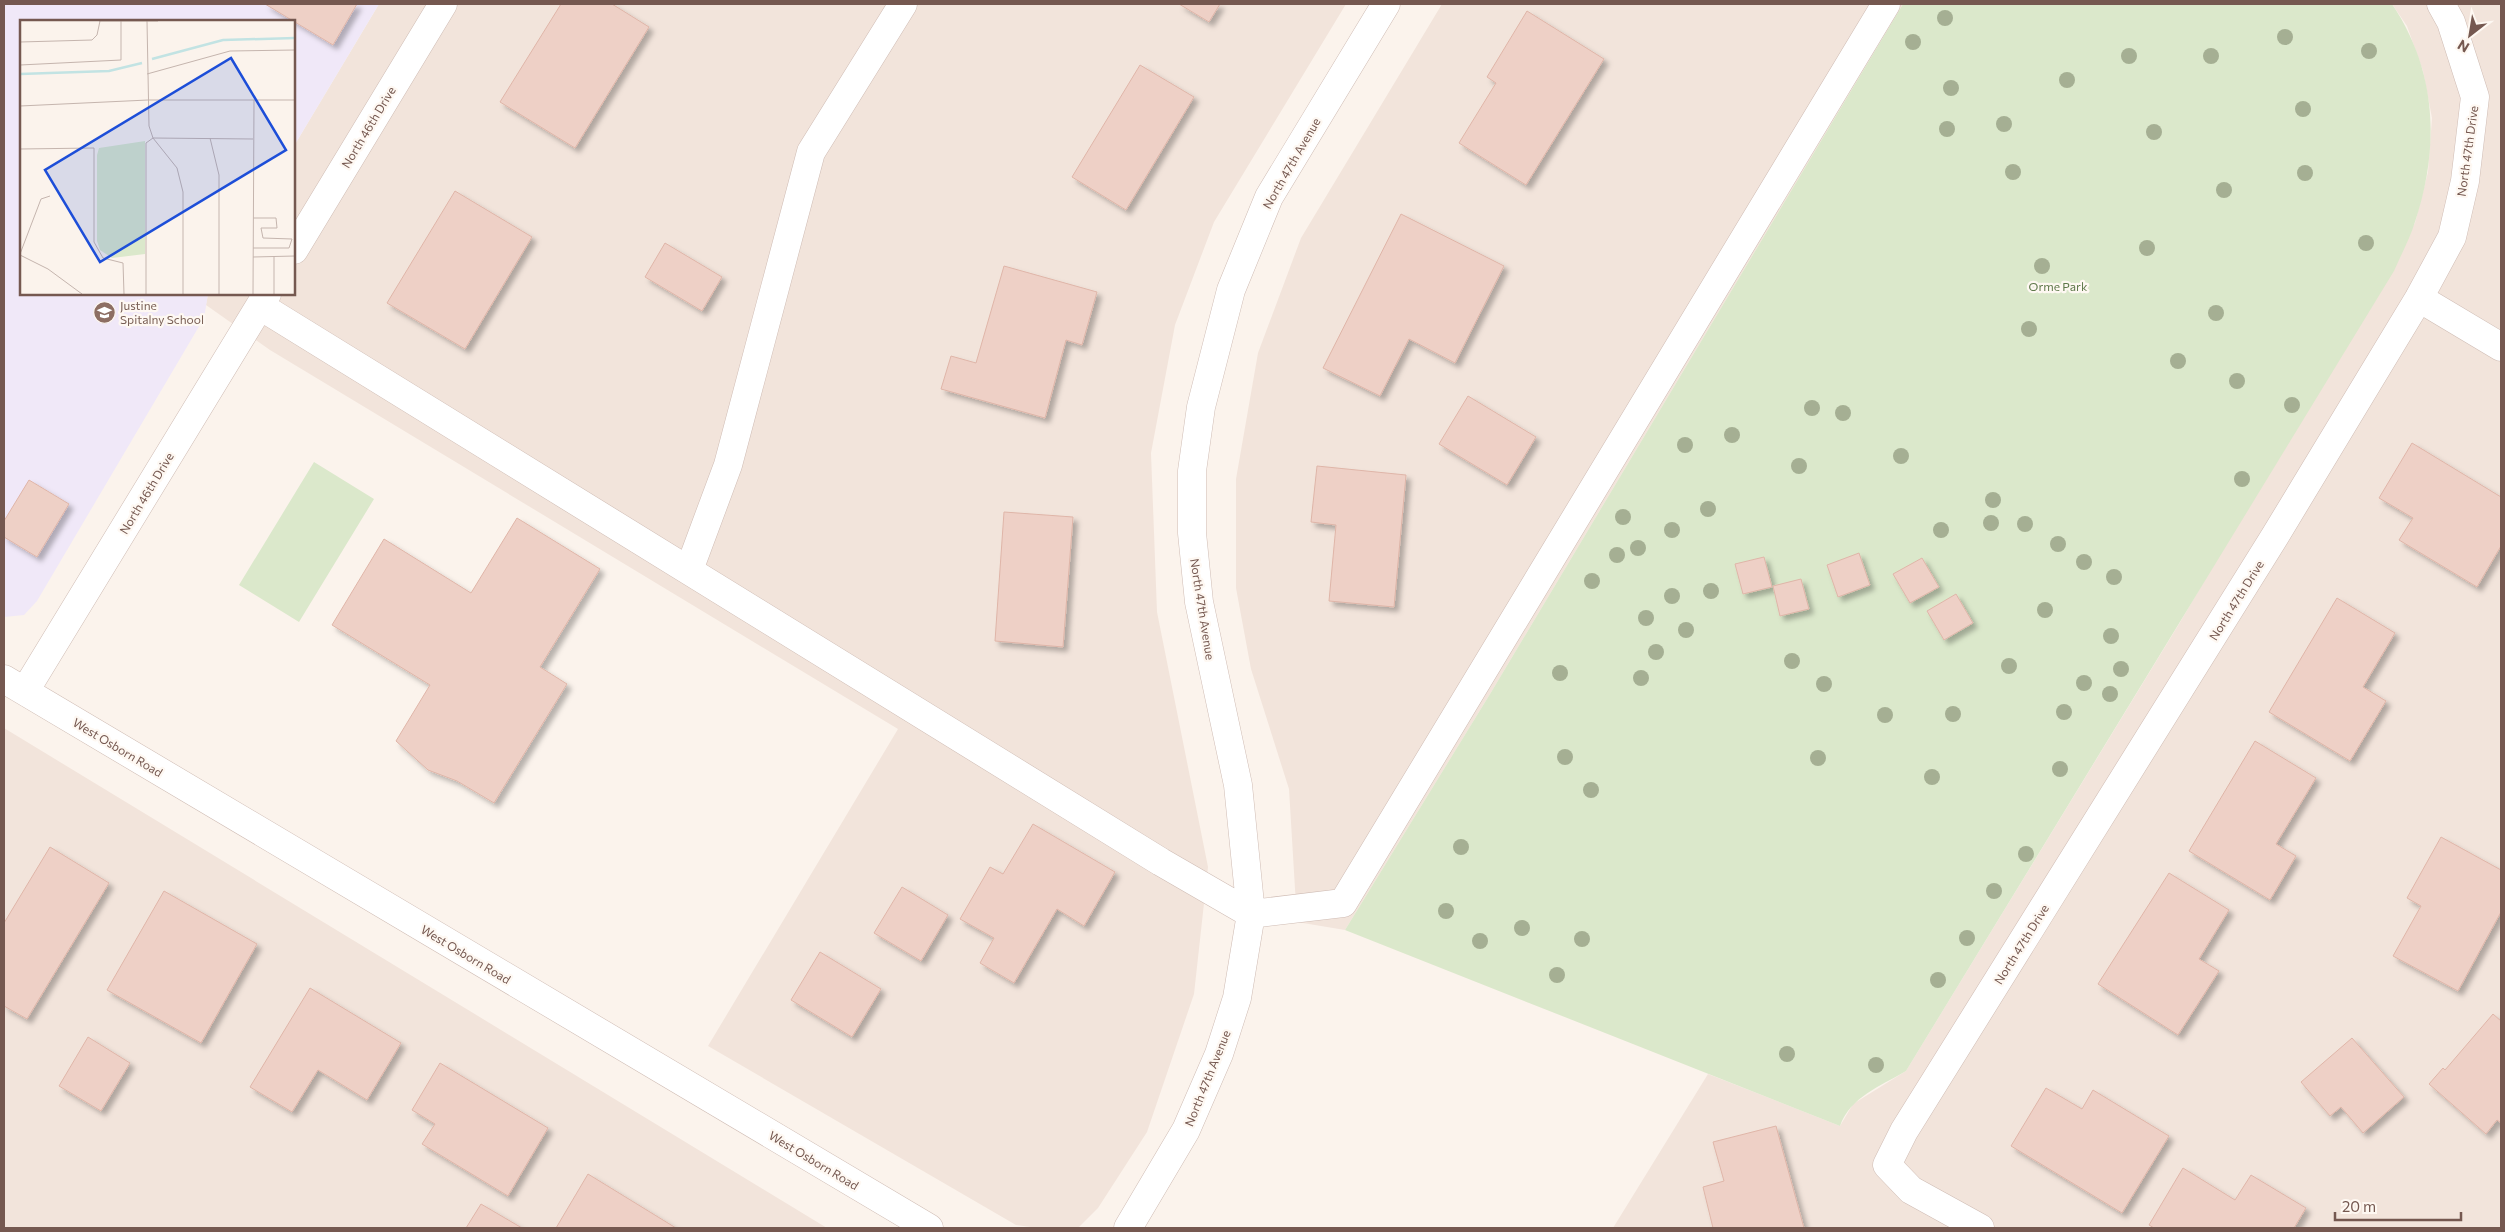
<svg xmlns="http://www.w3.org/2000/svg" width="2505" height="1232" viewBox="0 0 2505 1232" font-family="Commissioner,sans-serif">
<defs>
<filter id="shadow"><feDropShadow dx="4.5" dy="4.5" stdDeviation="2.5" flood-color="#0004"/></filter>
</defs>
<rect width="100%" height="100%" fill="#fbf3ec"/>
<path fill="#f2e4db" d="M379,4H1346L1214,222L1175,325L1151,453L1157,612L1208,867L1194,994L1147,1132L1098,1208L1078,1228H1038L1016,1225L708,1046L898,729L270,350L206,305L208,294H294V146Z
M1442,4H1903L1490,694L1345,930L1297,922L1289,789L1251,669L1236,588V479L1258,353L1301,238Z
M2392,4H2501V1228H1613L1708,1074L1840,1126L1853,1104L1906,1071L2179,624L2415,223L2428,172L2432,118L2423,71L2407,26Z
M4,728L827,1228H4Z"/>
<path fill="#f0e8f8" d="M4,4H379L294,146V21H21V294H208L204,318L37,601L24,615L4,617Z"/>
<path fill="#dbe8cb" d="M1903,4H2392C2437,71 2440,146 2415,222C2410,238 2401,255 2394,271L1906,1071C1881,1086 1850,1097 1840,1126L1345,930L1490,694Z
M314,462L374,499L299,622L239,585Z"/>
<path fill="#eed0c6" stroke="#dfb5a8" filter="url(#shadow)" d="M265,4H357L333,45Z
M561,4H612L649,27L575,148L500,102Z
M1179,4H1220L1209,22Z
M1527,11L1604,59L1526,185L1459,143L1496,83L1487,77Z
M1140,65L1194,97L1126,210L1072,177Z
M455,191L532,237L465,349L387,303Z
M1401,214L1504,266L1455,363L1409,339L1380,396L1323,368Z
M665,243L722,277L702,311L645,277Z
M1004,266L1097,292L1082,345L1066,340L1045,418L941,389L951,356L976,363Z
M1468,396L1536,437L1507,485L1439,444Z
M2412,443L2501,497V546L2477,587L2399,540L2413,518L2379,498Z
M1317,466L1406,475L1394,607L1329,601L1336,525L1311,522Z
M29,480L69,504L37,557L4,537V521Z
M1004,512L1073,517L1063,647L995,641Z
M517,518L600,569L540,667L567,684L494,803L457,781L428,770L396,741L430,685L332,625L384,539L471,593Z
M1859,553L1870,585L1838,597L1827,565Z
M1764,557L1772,587L1743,594L1735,564Z
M1922,558L1939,587L1910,603L1893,574Z
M1801,579L1809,609L1780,616L1773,586Z
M1956,594L1973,623L1944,640L1927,611Z
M2337,598L2395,633L2363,687L2386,701L2350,761L2269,712Z
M2255,741L2316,778L2276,844L2296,856L2270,900L2189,851Z
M1033,824L1115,872L1084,926L1057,909L1014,983L980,963L994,938L960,919L990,867L1003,874Z
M2441,837L2501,870V912L2458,991L2393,956L2421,906L2407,898Z
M50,847L109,883L27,1019L4,1006V923Z
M2169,873L2229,910L2199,959L2219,971L2178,1035L2098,984Z
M902,887L948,915L921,961L874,933Z
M164,891L257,944L201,1043L107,990Z
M820,952L881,989L852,1037L791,1000Z
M310,988L401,1043L367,1100L318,1070L292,1112L250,1087Z
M2493,1014L2501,1021V1123L2497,1120L2486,1134L2429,1084L2443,1068L2445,1070Z
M88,1037L130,1063L101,1111L59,1086Z
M2352,1038L2404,1097L2363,1133L2341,1107L2330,1116L2301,1082Z
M440,1063L548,1128L508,1196L422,1144L435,1124L412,1110Z
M2046,1088L2082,1109L2093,1090L2169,1136L2122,1213L2011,1146Z
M1776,1126L1804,1228H1713L1703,1187L1724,1181L1713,1142Z
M2183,1168L2235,1200L2251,1175L2306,1208L2294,1228H2154L2149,1225Z
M588,1174L676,1228H556Z
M481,1204L522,1228H466Z"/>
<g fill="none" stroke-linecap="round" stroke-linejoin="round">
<defs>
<path id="minor" d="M294,250L443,4
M2419,298L2501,347
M260,306L1161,862L1251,914L1343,903L1886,4
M689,570L728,465L811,152L903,4
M4,679L929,1228
M25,691L267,294
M1128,1228L1186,1130L1219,1054L1237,998L1251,914L1238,785L1199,602L1192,533V471L1201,407L1231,290L1269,197L1386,4
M1980,1228L1911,1190L1887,1165L1904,1131L2275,536L2419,298L2452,237L2465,181L2475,97L2451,22L2441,4"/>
</defs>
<use href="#minor" stroke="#cfbcb4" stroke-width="29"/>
<use href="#minor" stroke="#fff" stroke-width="28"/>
</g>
<g fill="#a5af93">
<circle cx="1945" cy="18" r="8"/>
<circle cx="2285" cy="37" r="8"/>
<circle cx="1913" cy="42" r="8"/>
<circle cx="2369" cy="51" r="8"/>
<circle cx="2129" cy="56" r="8"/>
<circle cx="2211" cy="56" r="8"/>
<circle cx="2067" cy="80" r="8"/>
<circle cx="1951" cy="88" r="8"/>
<circle cx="2303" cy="109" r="8"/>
<circle cx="2004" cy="124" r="8"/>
<circle cx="1947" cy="129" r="8"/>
<circle cx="2154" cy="132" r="8"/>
<circle cx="2013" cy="172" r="8"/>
<circle cx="2305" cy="173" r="8"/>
<circle cx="2224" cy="190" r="8"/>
<circle cx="2366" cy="243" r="8"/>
<circle cx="2147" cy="248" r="8"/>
<circle cx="2042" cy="266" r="8"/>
<circle cx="2216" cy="313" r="8"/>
<circle cx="2029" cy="329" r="8"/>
<circle cx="2178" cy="361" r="8"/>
<circle cx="2237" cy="381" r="8"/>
<circle cx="2292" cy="405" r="8"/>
<circle cx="1812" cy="408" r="8"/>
<circle cx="1843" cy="413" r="8"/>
<circle cx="1732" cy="435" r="8"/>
<circle cx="1685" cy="445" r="8"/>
<circle cx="1901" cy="456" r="8"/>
<circle cx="1799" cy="466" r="8"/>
<circle cx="2242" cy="479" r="8"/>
<circle cx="1993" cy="500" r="8"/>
<circle cx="1708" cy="509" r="8"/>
<circle cx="1623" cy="517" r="8"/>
<circle cx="1991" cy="523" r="8"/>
<circle cx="2025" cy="524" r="8"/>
<circle cx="1672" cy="530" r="8"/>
<circle cx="1941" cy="530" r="8"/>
<circle cx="2058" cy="544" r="8"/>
<circle cx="1638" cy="548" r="8"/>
<circle cx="1617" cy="555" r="8"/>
<circle cx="2084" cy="562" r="8"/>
<circle cx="2114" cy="577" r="8"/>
<circle cx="1592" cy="581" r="8"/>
<circle cx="1711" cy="591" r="8"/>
<circle cx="1672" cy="596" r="8"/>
<circle cx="2045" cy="610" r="8"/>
<circle cx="1646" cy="618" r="8"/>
<circle cx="1686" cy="630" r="8"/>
<circle cx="2111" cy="636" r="8"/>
<circle cx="1656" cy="652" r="8"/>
<circle cx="1792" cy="661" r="8"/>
<circle cx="2009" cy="666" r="8"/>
<circle cx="2121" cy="669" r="8"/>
<circle cx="1560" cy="673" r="8"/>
<circle cx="1641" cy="678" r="8"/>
<circle cx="2084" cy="683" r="8"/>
<circle cx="1824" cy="684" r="8"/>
<circle cx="2110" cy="694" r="8"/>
<circle cx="2064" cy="712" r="8"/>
<circle cx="1953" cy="714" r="8"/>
<circle cx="1885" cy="715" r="8"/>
<circle cx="1565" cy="757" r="8"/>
<circle cx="1818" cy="758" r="8"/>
<circle cx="2060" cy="769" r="8"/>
<circle cx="1932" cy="777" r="8"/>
<circle cx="1591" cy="790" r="8"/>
<circle cx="1461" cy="847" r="8"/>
<circle cx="2026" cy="854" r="8"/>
<circle cx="1994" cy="891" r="8"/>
<circle cx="1446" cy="911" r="8"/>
<circle cx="1522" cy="928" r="8"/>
<circle cx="1967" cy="938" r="8"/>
<circle cx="1582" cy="939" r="8"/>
<circle cx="1480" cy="941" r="8"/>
<circle cx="1557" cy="975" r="8"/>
<circle cx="1938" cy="980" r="8"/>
<circle cx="1787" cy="1054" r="8"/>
<circle cx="1876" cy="1065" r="8"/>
</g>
<defs>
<symbol id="school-disc" viewBox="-11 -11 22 22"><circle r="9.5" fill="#8d6e63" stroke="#fef8f2"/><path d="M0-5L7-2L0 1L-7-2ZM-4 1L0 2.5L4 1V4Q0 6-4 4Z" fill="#fff"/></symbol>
</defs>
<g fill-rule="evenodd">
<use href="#school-disc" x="92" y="300" width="25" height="25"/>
</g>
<g text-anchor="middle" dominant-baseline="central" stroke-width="4.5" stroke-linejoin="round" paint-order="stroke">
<g font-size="12" fill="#755850" stroke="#fef8f2">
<text transform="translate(368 127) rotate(-59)">North 46th Drive</text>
<text transform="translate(2467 151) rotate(-82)">North 47th Drive</text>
<text transform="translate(1291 163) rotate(-60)">North 47th Avenue</text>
<text transform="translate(146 493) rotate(-59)">North 46th Drive</text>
<text transform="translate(2236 600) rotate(-58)">North 47th Drive</text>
<text transform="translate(1203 609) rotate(81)">North 47th Avenue</text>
<text transform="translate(118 747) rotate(31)">West Osborn Road</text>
<text transform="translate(2021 944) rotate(-58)">North 47th Drive</text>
<text transform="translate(466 954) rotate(31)">West Osborn Road</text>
<text transform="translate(1207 1078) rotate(-68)">North 47th Avenue</text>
<text transform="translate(814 1160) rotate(31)">West Osborn Road</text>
</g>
<g font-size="12" fill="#5e784a" stroke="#fef8f2">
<text x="2058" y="286">Orme Park</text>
</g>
<g font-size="12" fill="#785e54" stroke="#fef8f2" text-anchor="start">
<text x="120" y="305">Justine<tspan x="120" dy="14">Spitalny School</tspan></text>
</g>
</g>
<g transform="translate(20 20)">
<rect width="275" height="275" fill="#fbf3ec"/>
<path d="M125,121V234L92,238L80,230L77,221V135L79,128Z" fill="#dbe8cb"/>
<path fill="none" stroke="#c2e3e3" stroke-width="2.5" d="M132,39L203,20L275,18M0,54L89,51L122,43"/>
<path fill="none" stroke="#c5b5ae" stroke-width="1" d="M79,1H138M127,1L129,106L133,118L157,148L163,172V274M0,22L72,20L77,15L80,1M0,45L101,40V1M127,54L210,31L275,30M0,86L128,80H275M190,118L199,155V274M0,129L74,128V222L83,238L103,243L104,274M233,198H256L257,208H241L243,218L272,219L269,228H233M0,234L21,179L30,176M0,235L28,249L62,274M233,237L275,236M254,237V274M126,274V123L133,118L233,119M233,274L234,80"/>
<path fill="#1d4ed8" fill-opacity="0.15" stroke="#1d4ed8" stroke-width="2.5" d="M211,38L266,130L80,242L25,150Z"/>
<rect width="275" height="275" fill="none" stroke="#755850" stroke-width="2.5"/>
</g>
<rect width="2505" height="1232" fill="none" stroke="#755850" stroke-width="10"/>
<g transform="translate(2470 35) rotate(211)" stroke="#fef8f2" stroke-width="4" paint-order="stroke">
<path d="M0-4L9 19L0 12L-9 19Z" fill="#755850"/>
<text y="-8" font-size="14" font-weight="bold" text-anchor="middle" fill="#755850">N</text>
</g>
<path d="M2335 1212v8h126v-8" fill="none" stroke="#755850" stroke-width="2.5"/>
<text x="2342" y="1212" font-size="15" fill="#755850" stroke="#fef8f2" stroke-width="4" paint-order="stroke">20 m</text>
</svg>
